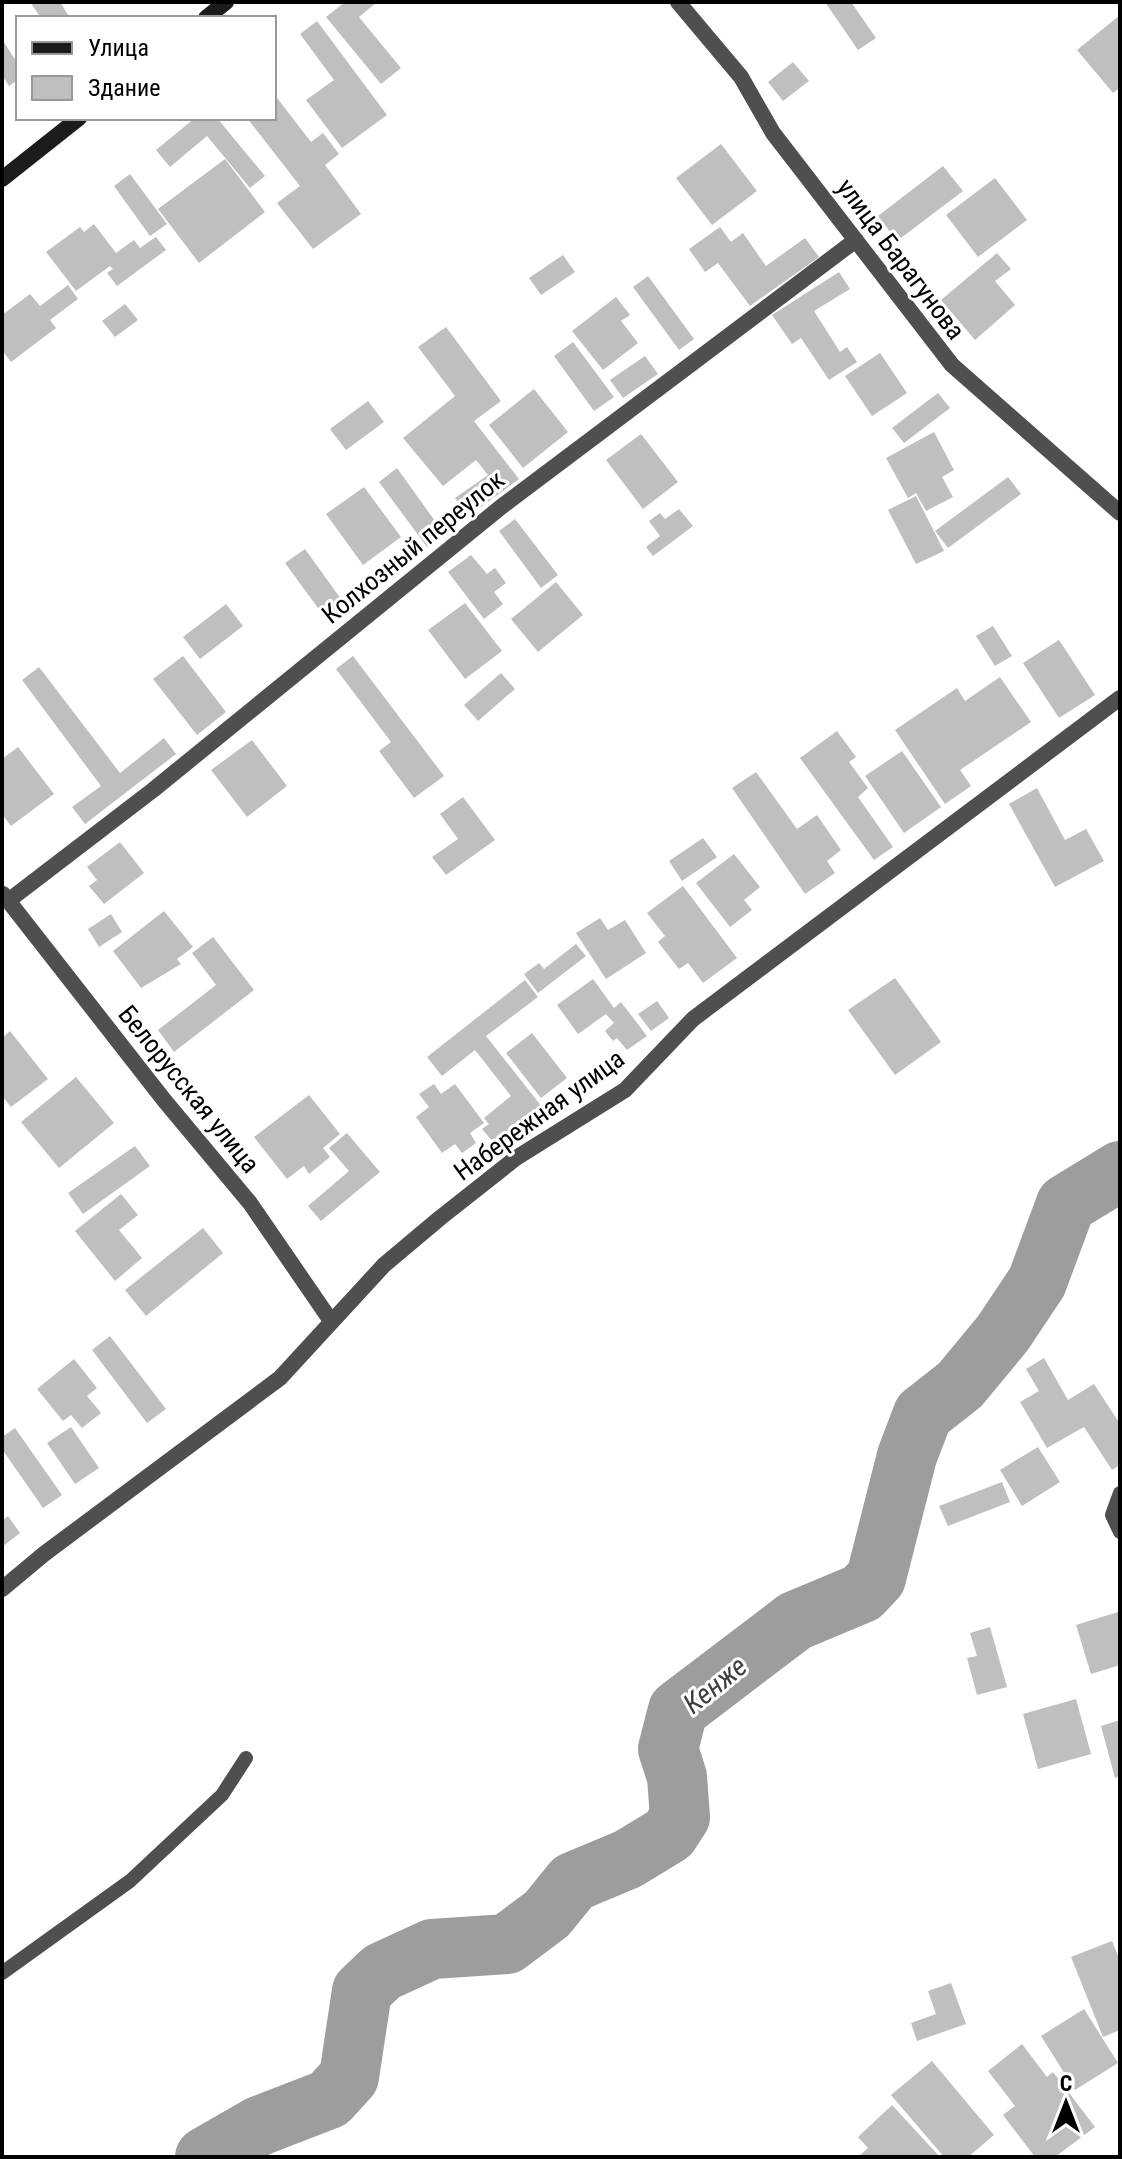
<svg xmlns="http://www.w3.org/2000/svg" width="1122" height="2159" viewBox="0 0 1122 2159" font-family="'Roboto Condensed',sans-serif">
<rect width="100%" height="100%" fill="#fff"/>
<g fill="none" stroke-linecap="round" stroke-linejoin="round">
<path stroke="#9d9d9d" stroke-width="60" d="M205,2157L259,2126L329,2099L349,2077L362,1991L382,1972L432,1949L507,1944L547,1914L573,1882L628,1859L669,1834L680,1817L677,1777L668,1749L678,1710L795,1621L862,1593L876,1578L907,1456L923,1414L960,1385L1003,1333L1037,1282L1066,1204L1120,1171"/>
</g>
<path fill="#bfbfbf" d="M30,2H60L70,18H41Z
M345,2H377L359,17L401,68L381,84L326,17Z
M825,2H851L876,38L858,50Z
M1120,15V88L1113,93L1077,50Z
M317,21L387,115L342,148L306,100L334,80L300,34Z
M2,39L18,64V80L9,86L2,75Z
M793,62L809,81L783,101L768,82Z
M274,94L311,142L323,133L339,154L325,165L361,214L313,249L277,203L300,186L247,118H274Z
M195,118H217L265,176L250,188L207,136L170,167L156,150Z
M721,144L757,191L712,225L676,178Z
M225,159L265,212L199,263L158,209Z
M943,166L963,191L897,241L878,216Z
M130,174L167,224L150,236L114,186Z
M995,178L1027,220L978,257L946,215Z
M94,224L116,253L134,240L140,248L156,237L166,250L117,286L107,273L113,269L110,266L76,291L46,252L80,227L84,232Z
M720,227L731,242L743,233L766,266L805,238L819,257L750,306L718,263L705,272L689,249Z
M997,253L1011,269L995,281L1015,305L975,340L941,300Z
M563,255L575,272L541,295L529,278Z
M839,272L850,289L814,311L840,352L847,347L857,362L829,380L801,338L792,344L772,315Z
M648,276L694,339L679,350L633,287Z
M68,285L78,299L50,320L56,328L11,362L2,350V315L30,294L40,306Z
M616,297L630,315L621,321L638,343L603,370L572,331Z
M125,304L138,320L115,337L102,321Z
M446,327L501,401L474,421L519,479L469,516L455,498L488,475L476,460L443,486L403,438L455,396L418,347Z
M573,342L614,397L594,411L554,356Z
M880,353L907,393L872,416L845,376Z
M645,356L658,374L623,398L610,380Z
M534,389L568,432L523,468L489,425Z
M938,393L950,408L904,443L892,428Z
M368,401L384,422L346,450L330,429Z
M934,432L954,470L942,477L953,497L926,511L916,493L908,498L886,458Z
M641,434L678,482L643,509L606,460Z
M397,468L445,535L427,547L379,482Z
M1008,477L1021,494L948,548L935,531Z
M364,487L401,537L363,565L326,514Z
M916,496L944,551L916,564L888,510Z
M679,509L693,526L653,556L646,547L660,536L649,521L660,513L665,519Z
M515,519L558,575L541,588L499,531Z
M305,549L349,610L329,623L285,563Z
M471,555L487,574L495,568L506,583L494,592L503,604L484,619L448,572Z
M556,582L583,615L538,652L511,619Z
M465,603L502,651L465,679L428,630Z
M226,604L243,626L200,659L183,637Z
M993,626L1012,656L995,666L976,636Z
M1059,640L1095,695L1059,718L1023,663Z
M183,656L226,712L197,735L153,679Z
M353,656L444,776L414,798L379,751L391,742L336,669Z
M39,667L120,773L164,738L176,754L85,824L72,807L101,786L22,680Z
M501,673L515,689L478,721L464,705Z
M1000,677L1031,722L960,770L971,786L945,804L895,730L957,688L965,701Z
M837,731L856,757L849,762L868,788L858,797L893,847L874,860L800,758Z
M252,740L287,786L247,817L211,770Z
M18,747L54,794L11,826L2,814V759Z
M902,751L941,807L904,833L865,776Z
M756,772L797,829L817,815L841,850L827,861L835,873L805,894L732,788Z
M1037,788L1065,840L1086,829L1104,861L1055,887L1009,804Z
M463,797L495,840L446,875L432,857L458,839L440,814Z
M703,838L717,857L682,881L669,861Z
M120,842L144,873L104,904L89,886L97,880L87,867Z
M734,854L760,887L744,900L752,910L730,927L696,883Z
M683,886L737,958L703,983L688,963L679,969L658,942L665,936L647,913Z
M164,911L193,947L177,959L181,964L141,988L113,951Z
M111,914L122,932L99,947L88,929Z
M600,918L608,930L625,920L646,953L606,979L576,933Z
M213,937L254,990L174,1052L158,1030L216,985L192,953Z
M576,944L586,956L538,993L524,974L539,963L544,969Z
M895,978L941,1042L895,1075L848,1010Z
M593,979L614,1008L621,1002L647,1036L627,1050L617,1038L613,1041L605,1031L614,1023L606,1014L578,1034L557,1005Z
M525,980L538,997L486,1036L546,1112L499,1149L482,1129L489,1124L484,1118L511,1096L475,1050L442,1076L427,1057Z
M657,1001L669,1018L651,1031L638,1014Z
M10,1031L48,1079L11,1107L2,1096V1038Z
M532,1033L567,1078L541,1098L506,1053Z
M76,1077L114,1123L59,1168L21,1122Z
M434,1084L441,1094L455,1084L484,1123L470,1133L476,1143L462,1153L455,1144L442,1153L416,1117L429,1107L419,1094Z
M309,1095L340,1134L323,1148L330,1157L309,1174L304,1166L287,1179L254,1137Z
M347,1133L380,1172L321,1221L308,1206L349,1171L329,1148Z
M135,1146L150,1166L83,1214L68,1193Z
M121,1194L138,1215L119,1230L142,1258L115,1281L75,1231Z
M203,1228L223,1253L146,1316L125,1290Z
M110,1336L166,1409L147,1423L92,1350Z
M1044,1358L1068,1400L1094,1384L1120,1424V1465L1112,1470L1084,1427L1047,1448L1020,1402L1039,1391L1026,1369Z
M74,1359L97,1388L87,1396L101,1413L82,1428L71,1415L63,1421L37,1389Z
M71,1427L99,1468L75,1484L47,1443Z
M15,1428L62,1495L43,1508L2,1449V1437Z
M1038,1447L1060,1482L1022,1506L1000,1470Z
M1002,1482L1010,1502L948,1526L939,1506Z
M8,1516L20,1533L2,1547V1521Z
M1118,1612L1120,1665L1091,1674L1076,1625Z
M990,1627L1007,1687L977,1695L967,1658L977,1656L970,1633Z
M1076,1699L1091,1754L1038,1769L1023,1714Z
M1120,1720V1776L1115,1778L1101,1726Z
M1112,1941L1120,1961V2030L1103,2037L1071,1957Z
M951,1983L966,2024L917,2041L911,2023L936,2014L928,1991Z
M1084,2009L1118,2063L1075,2090L1041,2036Z
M1022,2044L1047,2077L1053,2072L1095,2127L1055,2157H1035L1003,2115L1015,2106L988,2071Z
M932,2061L994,2135L968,2157H944L891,2095Z
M892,2105L940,2157H858L868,2148L858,2137Z"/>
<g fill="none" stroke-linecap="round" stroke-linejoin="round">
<path stroke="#4f4f4f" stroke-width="14" d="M1120,1493L1112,1515L1120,1532
M2,1973L130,1881L222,1795L246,1758"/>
<path stroke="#4f4f4f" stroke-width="16" d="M678,2L741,77L773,133L952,365L1120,513
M3,894L164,1100L250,1203L331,1321
M8,901L153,790L501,507L856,240
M2,1589L44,1554L280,1378L384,1265L440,1218L516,1158L625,1090L693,1019L1120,698"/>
<path stroke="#1c1c1c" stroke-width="16" d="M206,18L226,2
M2,179L79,118"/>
</g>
<g text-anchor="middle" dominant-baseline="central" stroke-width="6" stroke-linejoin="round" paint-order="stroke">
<g font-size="26" fill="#000" stroke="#fff">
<text transform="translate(901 259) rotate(53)">улица Барагунова</text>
<text transform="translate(413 547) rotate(-39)">Колхозный переулок</text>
<text transform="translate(189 1089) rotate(51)">Белорусская улица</text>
<text transform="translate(539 1115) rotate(-36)">Набережная улица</text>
</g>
<g font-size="28" font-style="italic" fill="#3e3e3e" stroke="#fff">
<text transform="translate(715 1685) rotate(-39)">Кенже</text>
</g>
</g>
<rect width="1122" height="2159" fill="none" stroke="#000000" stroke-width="8"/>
<rect x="16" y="16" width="260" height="104" fill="#ffffff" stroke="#999999" stroke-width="2"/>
<rect x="32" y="42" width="40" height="12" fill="#1c1c1c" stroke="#999999" stroke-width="2"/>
<text x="88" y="56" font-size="24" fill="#000000">Улица</text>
<rect x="32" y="76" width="40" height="24" fill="#bfbfbf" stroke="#999999" stroke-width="2"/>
<text x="88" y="96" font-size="24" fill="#000000">Здание</text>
<g transform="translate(1066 2103)" stroke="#ffffff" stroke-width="6" paint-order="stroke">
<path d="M0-6L14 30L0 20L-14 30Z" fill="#000000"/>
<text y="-12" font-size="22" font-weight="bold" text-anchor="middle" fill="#000000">С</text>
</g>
</svg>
